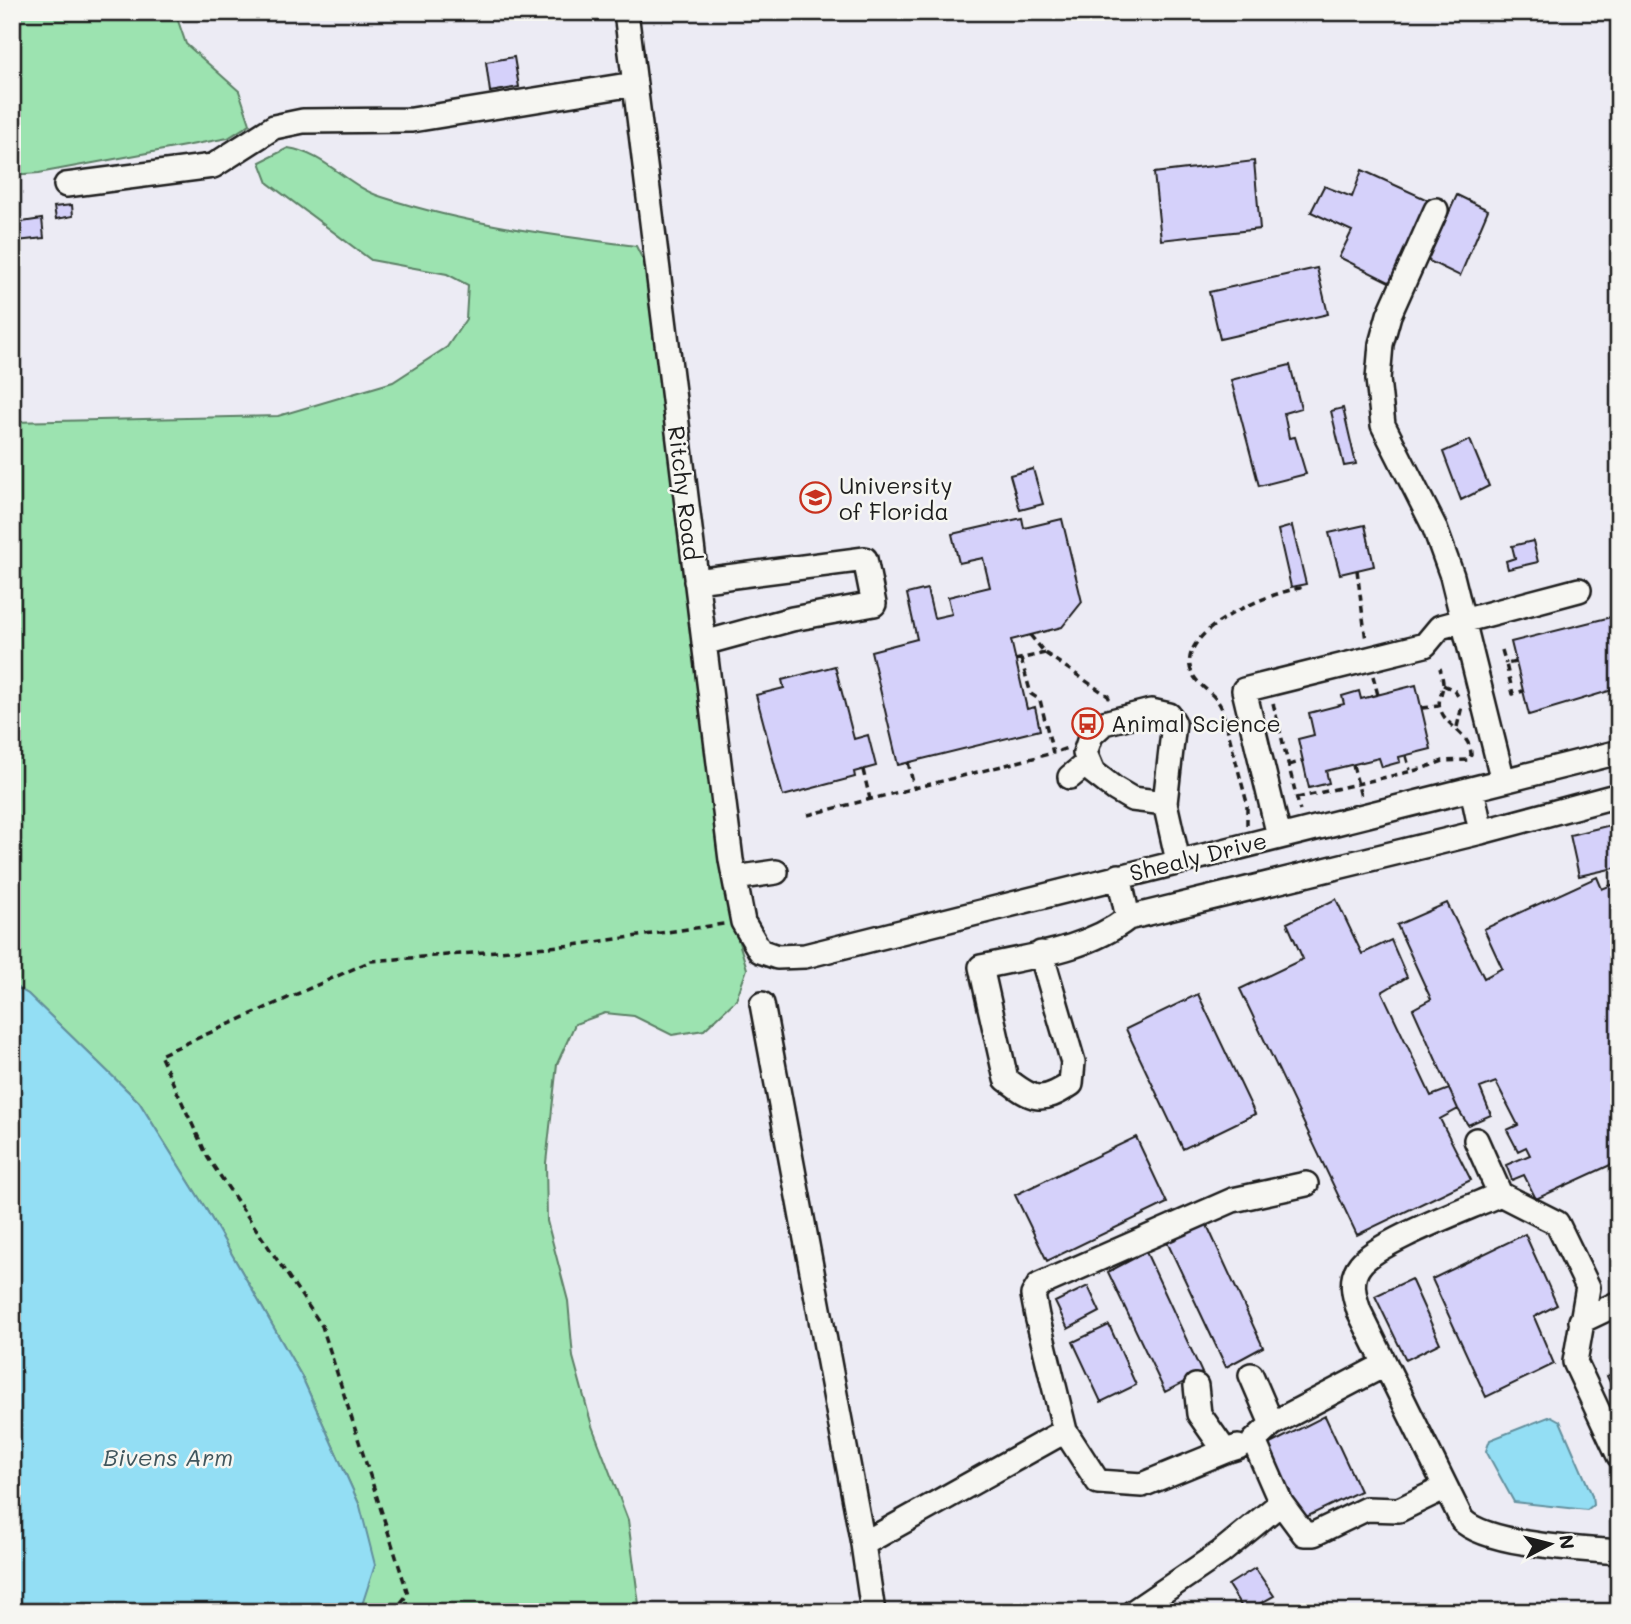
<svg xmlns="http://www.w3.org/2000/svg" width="1631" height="1624" viewBox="0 0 1631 1624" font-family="Mali,sans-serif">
<rect width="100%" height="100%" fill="#f6f6f2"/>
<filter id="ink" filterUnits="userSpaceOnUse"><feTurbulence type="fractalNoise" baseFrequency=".0143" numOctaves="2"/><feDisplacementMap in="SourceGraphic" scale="14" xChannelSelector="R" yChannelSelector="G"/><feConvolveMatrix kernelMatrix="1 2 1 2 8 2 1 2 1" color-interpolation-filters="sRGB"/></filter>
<g filter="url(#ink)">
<path fill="#ecebf4" d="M12,12H1619V1612H358L360,1610L28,994L12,985Z"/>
<path fill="#9ce3b0" stroke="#5c8066" stroke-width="2" d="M12,12H175L186,44L239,91L250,124L228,138L39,173L12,175Z
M288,148C324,153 349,187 382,197C465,224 550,235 636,246L646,266L725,896L747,969L736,1000L704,1030L672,1035L634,1016L605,1013L575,1024L557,1064L546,1163L547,1221L568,1301L573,1357L592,1426L628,1520L640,1612H358L360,1506L302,1377L206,1209L139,1102L28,994L12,985V422L278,416L393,382L447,347L466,319L468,285L447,274L371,260L268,183L260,162Z"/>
<path fill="#93def4" stroke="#63909e" stroke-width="2" d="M12,985L28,994L139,1102L206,1209L302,1377L360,1506L375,1565L360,1611L12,1612Z
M1551,1416L1560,1421L1592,1495L1593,1505L1587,1510L1514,1502L1486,1451L1490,1440Z"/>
<path fill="#d5d1fa" stroke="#1c1c1c" stroke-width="2" d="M514,57L519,87L490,92L486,62Z
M1254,161L1260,229L1161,240L1154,173Z
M1362,170L1430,201L1391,283L1339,257L1352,231L1311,212L1324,186L1352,197Z
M1457,195L1488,210L1460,276L1427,260Z
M72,205L73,216L56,219L54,207Z
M42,219L44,238L17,241L15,223Z
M1317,268L1328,314L1220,339L1209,292Z
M1290,365L1301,408L1284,413L1289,438L1295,437L1306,474L1259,486L1231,380Z
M1343,408L1356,464L1344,466L1331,411Z
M1470,440L1489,486L1461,500L1443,452Z
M1033,469L1043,504L1020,510L1010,475Z
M1022,518L1024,528L1062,519L1082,602L1062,627L1011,640L1027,709L1035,707L1040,730L898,765L871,651L917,639L907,594L927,589L934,618L952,614L948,597L990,587L983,558L959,563L952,534Z
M1365,525L1374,566L1340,574L1329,533Z
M1292,526L1306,584L1291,587L1278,530Z
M1533,541L1538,562L1508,569L1506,561L1515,558L1512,546Z
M1611,617L1619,650V688L1529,715L1511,642Z
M835,666L854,739L868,735L876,766L854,772L855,777L783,796L756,695L784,688L782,680Z
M1416,685L1431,749L1399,757L1400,762L1382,767L1379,758L1326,771L1329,783L1309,788L1298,739L1314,735L1309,713L1344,704L1342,696L1359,691L1361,699Z
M1619,823V867L1579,876L1570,835Z
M1597,877L1602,889L1619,882V1161L1536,1199L1524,1175L1512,1180L1506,1165L1530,1155L1526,1147L1518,1151L1507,1130L1518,1125L1496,1082L1480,1088L1491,1115L1468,1125L1458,1109L1413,1009L1431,999L1397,925L1447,903L1484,978L1502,968L1484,929Z
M1336,899L1362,954L1391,940L1407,977L1382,992L1431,1096L1449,1089L1458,1109L1440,1119L1471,1180L1357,1235L1240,989L1303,959L1287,923Z
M1198,994L1255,1114L1183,1149L1126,1029Z
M1136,1137L1167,1203L1047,1261L1015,1195Z
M1206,1223L1263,1347L1226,1367L1167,1242Z
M1525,1234L1557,1305L1534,1317L1554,1364L1486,1397L1432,1279Z
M1146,1252L1202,1373L1165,1392L1108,1272Z
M1411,1279L1440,1343L1406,1360L1375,1296Z
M1088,1286L1100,1312L1068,1329L1055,1302Z
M1109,1325L1136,1385L1101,1402L1073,1342Z
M1619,1371V1401L1607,1376Z
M1325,1416L1360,1491L1302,1519L1266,1446Z
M1255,1568L1274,1596L1245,1612L1228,1585Z"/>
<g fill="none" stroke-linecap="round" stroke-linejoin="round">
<defs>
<path id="minor" d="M626,12L731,860L743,922L760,951L777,957L805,956L1619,752
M66,185L213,166L274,127L303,121L412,120L634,84
M1436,210L1389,315L1381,344L1378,379L1383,425L1434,526L1452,576L1503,781
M696,581L865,559L874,604L792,619L704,643
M1070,777L1087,763
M1165,803L1132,799L1115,789L1093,772L1085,753L1091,735L1104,723L1151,711L1169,715L1174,723L1165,803L1178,861
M1481,832L1619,795
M1279,836L1244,690L1425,645L1440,627L1579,590
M735,878L776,872
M1128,918L1481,832L1472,789
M1041,953L1073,1062L1071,1084C1041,1104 1033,1100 1006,1079L981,967C1031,956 1087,950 1128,918L1119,876
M762,1004L863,1544L1065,1431L1098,1482L1142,1485L1225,1451
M1476,1140L1500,1194
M1581,1321L1619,1303
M1251,1375L1272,1424
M1196,1386L1199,1414L1225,1451L1238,1447
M1065,1431L1037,1316L1033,1295L1039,1285L1233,1200L1306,1184
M1619,1456L1575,1362L1588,1287L1557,1223L1500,1194C1470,1208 1378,1241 1360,1265C1349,1279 1354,1296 1359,1311L1462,1520C1487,1545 1581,1549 1619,1552
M1281,1503L1304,1534H1314L1366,1509L1399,1510L1444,1488
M863,1544L873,1612
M1133,1612L1220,1553L1281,1503L1254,1441L1272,1424L1384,1365"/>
</defs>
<use href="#minor" stroke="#1c1c1c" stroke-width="28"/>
<path stroke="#1c1c1c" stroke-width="3.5" stroke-dasharray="7 5" stroke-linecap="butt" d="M1357,570L1366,641
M1030,635L1045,653L1108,696L1111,702
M1502,650L1506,664
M1021,659L1031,694L1040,700L1053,753L1067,748
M1015,660L1045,653
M1516,662L1506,664L1513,694L1523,691
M1373,676L1378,695
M1443,685L1454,690L1460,699
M1273,703L1300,811
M1422,708L1439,706
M1457,727L1462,706
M1406,756L1410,770
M908,762L914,787
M1289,765L1303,761
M1353,765L1361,797
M863,770L870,799
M1297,798L1421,769L1443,761L1468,760L1471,755C1471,734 1448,728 1441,711C1436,700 1443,694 1443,684C1443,679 1441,672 1440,668
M808,815L1053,753
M1247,825V803L1222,709C1216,693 1199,688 1192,673C1173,631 1269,593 1300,588L1299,586
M393,1612L408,1594L322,1326L208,1158L160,1055L371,961L574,945L724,924"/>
<use href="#minor" stroke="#f6f6f2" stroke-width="23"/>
</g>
</g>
<defs>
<symbol id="university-ring" viewBox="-11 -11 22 22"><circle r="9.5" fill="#f6f6f2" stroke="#c8321e" stroke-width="1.5"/><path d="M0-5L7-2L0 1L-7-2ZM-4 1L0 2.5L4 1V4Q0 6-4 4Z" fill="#c8321e"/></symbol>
<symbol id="bus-ring" viewBox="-11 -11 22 22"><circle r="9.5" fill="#f6f6f2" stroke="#c8321e" stroke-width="1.5"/><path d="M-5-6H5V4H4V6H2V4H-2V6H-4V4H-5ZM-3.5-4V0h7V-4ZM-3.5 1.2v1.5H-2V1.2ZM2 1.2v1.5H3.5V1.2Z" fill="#c8321e"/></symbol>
</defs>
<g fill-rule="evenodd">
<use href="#university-ring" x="798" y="480" width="35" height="35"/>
<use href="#bus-ring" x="1070" y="706" width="35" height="35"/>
</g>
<g text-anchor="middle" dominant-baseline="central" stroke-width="5" stroke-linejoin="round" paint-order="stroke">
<g font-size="23" fill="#1c1c1c" stroke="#f6f6f2" text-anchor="start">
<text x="839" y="485">University<tspan x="839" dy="26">of Florida</tspan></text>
<text x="1111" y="723">Animal Science</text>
</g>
<g font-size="23" fill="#1c1c1c" stroke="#f6f6f2">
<text transform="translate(685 493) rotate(83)">Ritchy Road</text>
<text transform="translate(1198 856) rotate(-14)">Shealy Drive</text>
</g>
<g font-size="24" font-style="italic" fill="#40565d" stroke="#f6f6f2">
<text x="168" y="1456">Bivens Arm</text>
</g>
</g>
<rect width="1631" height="1624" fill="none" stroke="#f6f6f2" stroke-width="42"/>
<rect x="21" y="21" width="1589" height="1582" fill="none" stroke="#1c1c1c" stroke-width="2.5" filter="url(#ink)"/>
<g transform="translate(1550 1544) rotate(83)" stroke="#f6f6f2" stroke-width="5" paint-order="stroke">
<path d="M0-5L12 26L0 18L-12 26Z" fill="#1c1c1c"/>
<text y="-10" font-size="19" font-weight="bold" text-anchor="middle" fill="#1c1c1c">N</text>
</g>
</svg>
